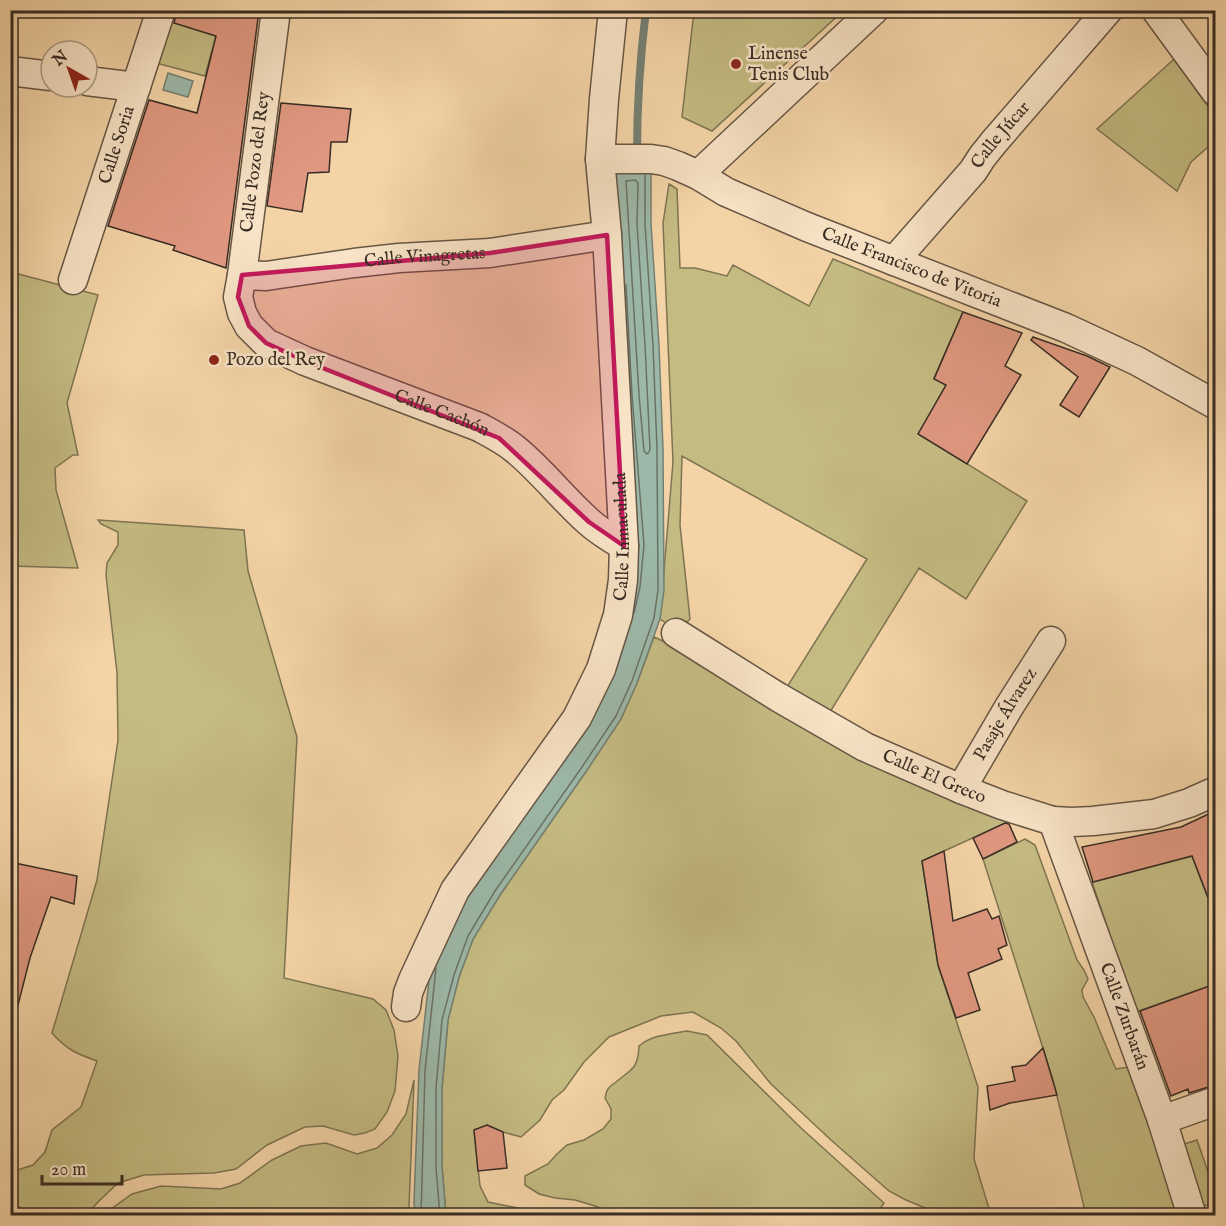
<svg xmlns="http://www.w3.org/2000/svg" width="1226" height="1226" viewBox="0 0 1226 1226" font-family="'IM FELL English',serif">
<rect width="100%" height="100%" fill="#f4d4a7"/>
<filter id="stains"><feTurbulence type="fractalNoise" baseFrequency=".00333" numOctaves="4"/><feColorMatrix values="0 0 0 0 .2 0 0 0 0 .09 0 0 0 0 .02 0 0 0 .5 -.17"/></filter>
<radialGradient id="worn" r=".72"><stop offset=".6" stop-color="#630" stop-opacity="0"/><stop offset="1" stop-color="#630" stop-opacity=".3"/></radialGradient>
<path fill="#c4bb82" stroke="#7e7452" stroke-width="1.5" d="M694,11V10L843,11L712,131L682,117Z
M169,21L216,36L205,76L156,63Z
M1174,59L1215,116V141L1191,162L1177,191L1097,129Z
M669,184L677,189L680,268H695L727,276L733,265L809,306L833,259L963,312L934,378L946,385L919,434L1027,501L966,599L919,568L830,712L787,687L867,559L682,456L680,525L690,619L676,633L670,626L660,619L673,462L663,223Z
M11,272L98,295L67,403L78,455H73L55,468L56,490L78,568L11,566Z
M98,520L244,530L248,571L297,737L284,978L373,999L386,1010L394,1030L398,1056L395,1091L387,1112L375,1129L365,1133L354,1135L323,1126L305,1127L267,1145L236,1169L214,1173L144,1175L118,1183L99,1201L86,1215H32L11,1202V1172L33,1165L45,1152L52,1130L81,1107L97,1061C77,1054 67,1050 52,1033L97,880L118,740L117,673L106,575L107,563L118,545V532L101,524Z
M654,637L678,648L1008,822L922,861L938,965L978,1087L974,1159L991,1215H942L906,1200L889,1191L831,1140L771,1084L736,1041L721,1028L693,1012L661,1016L609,1037L584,1062L564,1090L552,1100L540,1120L521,1137L503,1132L487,1125L474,1130L480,1186L488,1202L553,1215L446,1216L442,1167V1088L448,1020L459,977L473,939L500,895L587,770L621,719L637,683Z
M1025,839L1035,845L1077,960L1084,970L1088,979L1082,990L1083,997L1094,1017L1111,1058L1116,1069L1134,1066L1184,1215H1086L1053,1080L983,859Z
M1192,856L1207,896L1215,893V984L1136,1012L1092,882Z
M687,1031L707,1035L801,1128L884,1203L877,1213L873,1216L603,1215L598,1207L575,1200L555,1198L539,1194L525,1185V1176L548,1164L557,1154L567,1145L584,1140L603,1129L611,1119V1109L605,1098C606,1095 606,1091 608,1089C610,1086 613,1084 616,1082C631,1069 638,1070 639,1046C652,1035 670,1034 687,1031Z
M414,1080L409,1207L406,1215H107L111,1209L132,1194L161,1186L221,1189L240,1183L272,1160L301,1146L326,1143L357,1154L377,1148L392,1135L406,1114Z
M1197,1140L1215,1192V1203L1200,1207L1181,1145Z"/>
<path fill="#9cb8a8" stroke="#748073" stroke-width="1.5" d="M168,73L193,81L188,97L163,90Z
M651,166V224L659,345L663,449L664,590L660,619L637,683L621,719L587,770L500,895L473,939L459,977L448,1020L442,1088V1167L446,1215L415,1216L414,1202L419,1070L431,962L443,931L627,617L611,168Z"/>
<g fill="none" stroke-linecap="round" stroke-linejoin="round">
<path stroke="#6a7266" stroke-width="1.5" d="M626,181L635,180L638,183L637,224L645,345L650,449L649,452L647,454L644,451L639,395Z
M626,285L632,395L644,545L640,587L634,613
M421,1216L425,1071L436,968
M440,1216L436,1168V1088L442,1020L454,975L468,936L495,891L582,767L616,716L632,681L654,618L658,590L657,449L653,345L645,224V175"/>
<path stroke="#748073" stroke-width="8" d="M637,154C637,106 640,58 646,10"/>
</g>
<path fill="#e09880" stroke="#372c23" stroke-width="1.5" d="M177,10H259L226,268L173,250L175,246L108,226L149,100L197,113L216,36L174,23Z
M281,103L351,109L347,142H331L329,172L308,173L302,212L267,206Z
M963,312L1022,333L1005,366L1021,375L967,464L918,434L946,385L934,379Z
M1033,337L1087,356L1110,367L1079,417L1060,405L1078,377L1031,340Z
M1215,811V912L1214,913L1192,856L1093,882L1082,847L1181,827Z
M1005,823L1009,824L1017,842L983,859L973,838Z
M944,851L953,921L987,909L992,919L999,916L1007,945L998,949L1002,959L968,973L980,1010L956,1018L938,965L922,861Z
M10,862L77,876L74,904L51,897L30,958L18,1005L10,1004Z
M1215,984V1085L1189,1093L1188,1089L1171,1096L1140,1011Z
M1043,1048L1057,1095L1010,1103L990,1110L987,1086L1015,1081L1012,1067L1026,1065Z
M487,1125L503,1132L507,1168L478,1171L474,1130Z"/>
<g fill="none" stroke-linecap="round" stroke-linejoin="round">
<defs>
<g id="minor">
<path id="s1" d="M276,10L242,275L238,297L242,313L249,326L266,343L305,361L479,427C492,434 504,440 515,449C542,471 563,499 589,522C599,531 612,539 624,546"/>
<path d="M1156,10L1216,92"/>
<path d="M10,71L51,76"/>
<path d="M87,81L136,87"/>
<path id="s2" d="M600,159H651L664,161L678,166L698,175L726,192L807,227L1066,328L1137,361L1216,405"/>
<path d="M698,175L874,10"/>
<path id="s3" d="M894,261L973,171L982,157L994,142L1108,10"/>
<path id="s4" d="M242,275L266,276L354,263L399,258L490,253L607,235"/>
<path id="s5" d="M73,280L161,10"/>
<path id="s6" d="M676,633L778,697L865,747L961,789L1002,805L1053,821L1072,822L1093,821L1154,814L1189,803L1216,791"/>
<path id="s7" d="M961,789L1009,707L1051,641"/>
<path id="s8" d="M1053,821L1162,1120L1192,1216"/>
<path id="s9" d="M406,1007L408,993L413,980L455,890L577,718L601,669L618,615L623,580L624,546L607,235L600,159L604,99L613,10"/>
<path d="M1162,1120L1216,1101"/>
</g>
</defs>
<use href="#minor" stroke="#665644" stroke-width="31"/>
<use href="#minor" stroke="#f8e3c6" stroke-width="28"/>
</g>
<path fill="#c2185b" fill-opacity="0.2" stroke="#c2185b" stroke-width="4.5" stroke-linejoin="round" d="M607,235L624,546L589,522L499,438L305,361L266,343L249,326L238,297L242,275L490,253Z"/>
<g fill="#8f2418" stroke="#f8e3c6" stroke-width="2">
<circle cx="736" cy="64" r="6"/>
<circle cx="214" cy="360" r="6"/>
</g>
<g text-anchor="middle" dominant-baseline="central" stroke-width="5" stroke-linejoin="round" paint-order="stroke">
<g font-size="18" fill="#372c23" stroke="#f8e3c6" text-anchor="start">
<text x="748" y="54">Linense<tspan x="748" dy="21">Tenis Club</tspan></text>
<text x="226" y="360">Pozo del Rey</text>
</g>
<g font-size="18" fill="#372c23" stroke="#f8e3c6">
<text stroke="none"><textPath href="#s3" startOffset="165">Calle Júcar</textPath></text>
<text stroke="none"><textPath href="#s5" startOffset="142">Calle Soria</textPath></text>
<text transform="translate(256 162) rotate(-83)">Calle Pozo del Rey</text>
<text stroke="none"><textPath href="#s4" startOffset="184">Calle Vinagretas</textPath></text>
<text stroke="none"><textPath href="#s2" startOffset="334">Calle Francisco de Vitoria</textPath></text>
<text stroke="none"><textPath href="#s1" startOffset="534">Calle Cachón</textPath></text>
<text stroke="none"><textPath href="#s9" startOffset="528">Calle Inmaculada</textPath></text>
<text stroke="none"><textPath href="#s7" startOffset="87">Pasaje Álvarez</textPath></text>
<text stroke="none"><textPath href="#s6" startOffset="296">Calle El Greco</textPath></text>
<text stroke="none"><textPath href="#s8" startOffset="208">Calle Zurbarán</textPath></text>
</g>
</g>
<rect width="1226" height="1226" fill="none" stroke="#f4d4a7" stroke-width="36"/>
<rect x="12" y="12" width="1202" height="1202" fill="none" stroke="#372c23" stroke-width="3"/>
<rect x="18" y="18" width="1190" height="1190" fill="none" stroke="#372c23" stroke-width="1.5"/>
<g transform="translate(69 69) rotate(320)"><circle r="28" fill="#f8e3c6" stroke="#ab9a85" stroke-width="1.5"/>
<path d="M0-4.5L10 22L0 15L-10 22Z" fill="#8f2418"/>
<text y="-9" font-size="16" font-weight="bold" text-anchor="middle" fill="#372c23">N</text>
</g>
<path d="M42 1175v9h80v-9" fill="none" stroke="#372c23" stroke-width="3"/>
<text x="51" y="1175" font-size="18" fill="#372c23" stroke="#f8e3c6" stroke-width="4.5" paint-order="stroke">20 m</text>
<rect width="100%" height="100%" filter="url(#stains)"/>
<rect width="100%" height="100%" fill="url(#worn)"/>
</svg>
